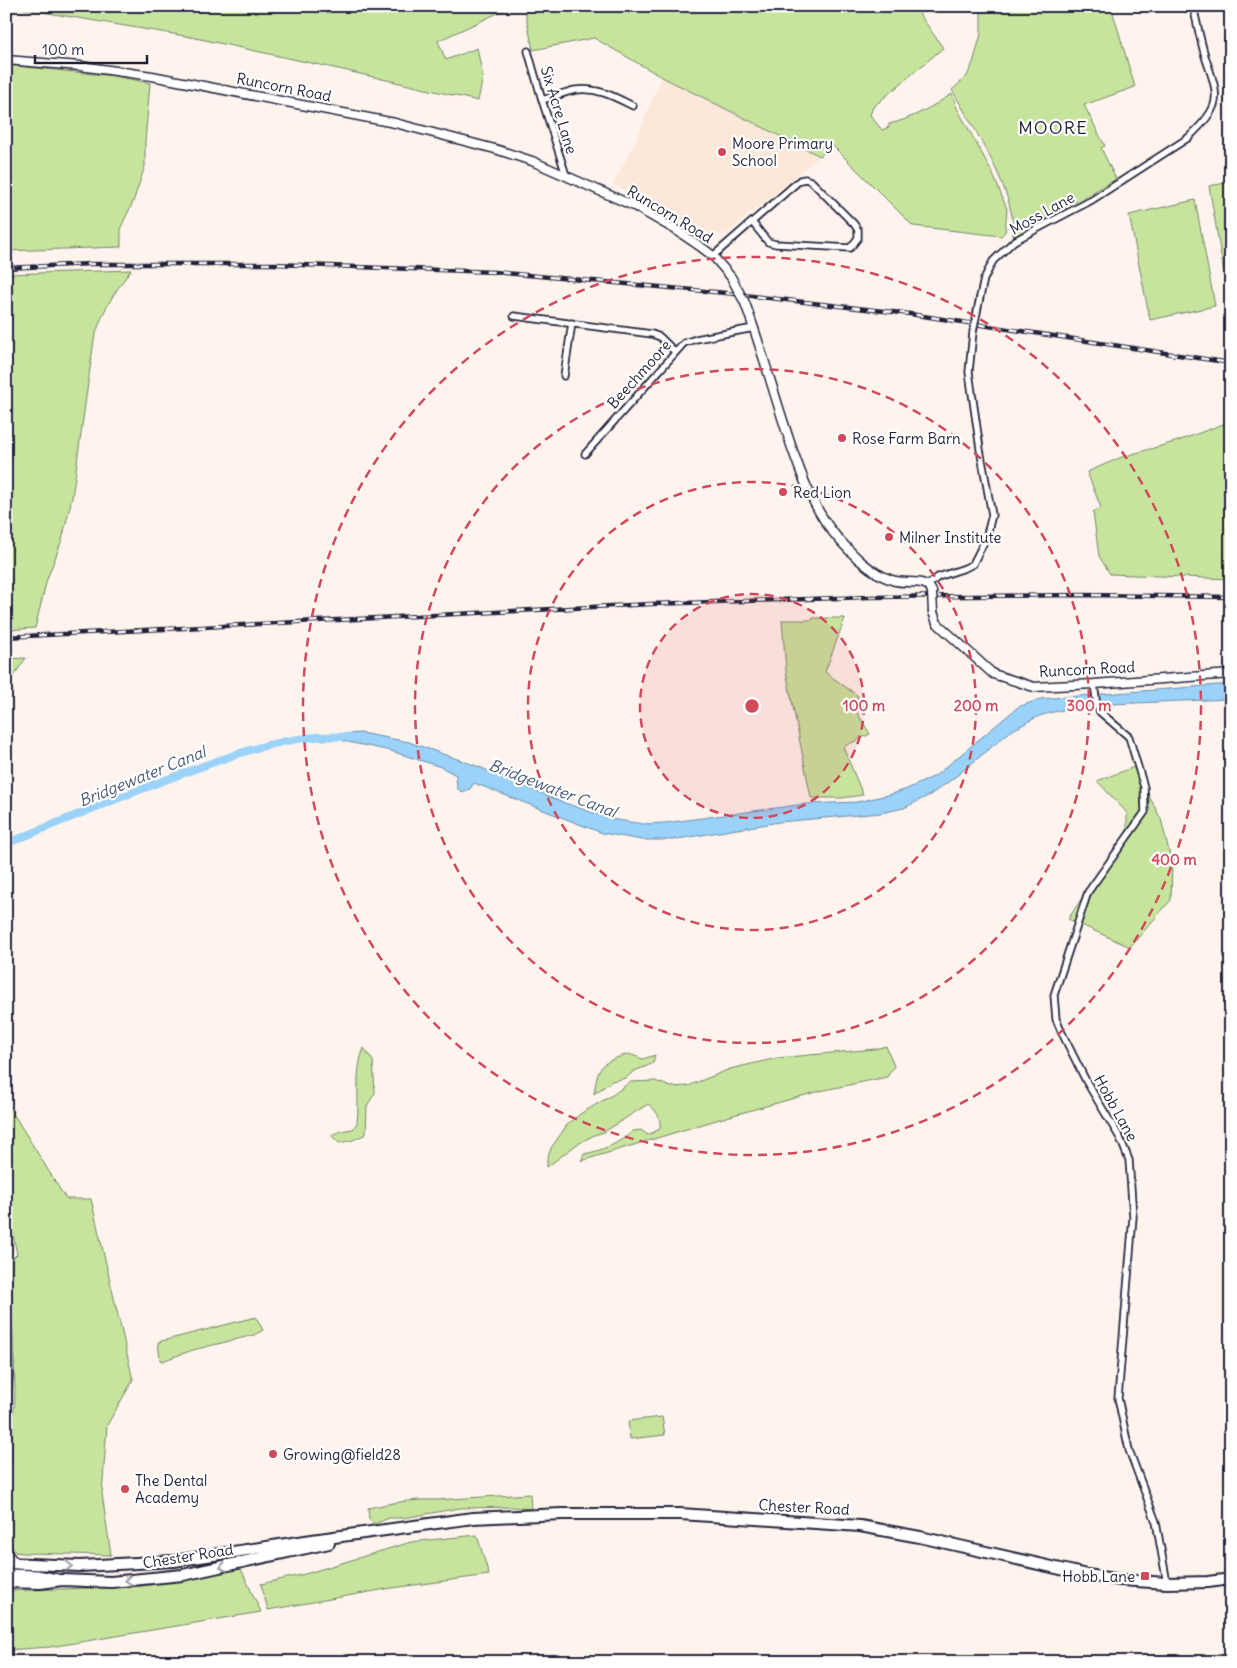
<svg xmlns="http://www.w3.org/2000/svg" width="1237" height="1668" viewBox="0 0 1237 1668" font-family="Delius,sans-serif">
<rect width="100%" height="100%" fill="#fef4ed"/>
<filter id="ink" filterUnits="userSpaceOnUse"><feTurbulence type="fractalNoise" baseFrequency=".02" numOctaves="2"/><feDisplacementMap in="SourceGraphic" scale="10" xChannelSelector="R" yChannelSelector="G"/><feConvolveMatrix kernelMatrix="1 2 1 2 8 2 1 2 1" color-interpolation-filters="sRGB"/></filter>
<g filter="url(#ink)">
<path fill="#fce7d8" d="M662,77L820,156L726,234L703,233L649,201L613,184L632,149Z"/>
<path fill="#c7e49c" stroke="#74836c" d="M6,6H513L438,41L446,60L477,48L483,77L478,101L343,70L191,37Z
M524,6H918L916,9L943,48L873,107L870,115L882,130L889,127V124C912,119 933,106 952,94L957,108L992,172L1007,209L1005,232L1001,236L913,226L832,145L820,156L662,77L594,38L533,50Z
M981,6H1111L1135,87L1084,105L1105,146L1101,148L1116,179L1018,235H1012L1017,227L1013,224C1009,181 973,127 952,90L967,76L973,63L981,34Z
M6,65L114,76L150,83L145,142V166L133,202L121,227V247L6,251Z
M1231,182V301L1229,302L1209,186Z
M1195,200L1215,306L1150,320L1129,215Z
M131,270C112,296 103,309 94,340L72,498L62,540L47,579L35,628L6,630V274Z
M1226,423L1231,431V579L1110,574L1099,556L1093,512L1101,508L1087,472L1122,457L1178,441Z
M813,618H845L825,672L858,696L853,706L870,734L843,747L863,795L842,798H811L786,671L782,620H812Z
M26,658L6,687V659Z
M1134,767L1161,819L1172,863L1171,900L1130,947L1068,919L1127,831V813L1097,781Z
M886,1046L894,1066L887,1077L820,1091L723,1118L581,1161L584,1154C601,1151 620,1143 633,1131L641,1130L648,1135L660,1129C661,1117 657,1111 648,1104L604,1132L594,1135L576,1145L547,1167V1160L551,1148L567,1125L580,1114L614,1094L630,1082L655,1081L671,1087L688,1086L730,1069L777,1058L875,1049Z
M364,1048L373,1061L375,1093L367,1106L366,1134L353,1140L339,1143L331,1135L341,1131L353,1129L357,1123C360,1098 354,1071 364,1048Z
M629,1054L643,1059L655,1055L653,1063L645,1067L634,1071L626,1078L612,1081L594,1094C598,1065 601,1062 629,1054Z
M6,1102L66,1199H91L133,1380L107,1425L102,1494L111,1555L23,1553L15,1552L6,1536L15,1392L10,1261L17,1254L6,1203Z
M256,1317L263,1330L254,1335L193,1350L162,1361L160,1360L158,1342Z
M662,1417L665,1435L630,1439L628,1421Z
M530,1494L531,1509L513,1507L460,1508L404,1518H389L375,1524L369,1520L368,1508C391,1503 412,1499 435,1500Z
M477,1535L489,1575L392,1588L268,1610L261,1584L305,1574L411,1542Z
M241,1569L261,1612L50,1647L6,1650V1591L143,1586Z"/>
<path fill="#9ad2f9" stroke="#6a8cad" d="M1231,684V699L1087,705L1053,712L1039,716L1011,731L954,778L930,795L904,808L881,813L779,822L672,840H642L602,833L474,783L470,789L462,792L457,788L456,775L441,767L391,751L343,741L344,734L361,733L409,742L477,766L562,802L611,819L643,824L665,823L805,804L857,802L892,794L907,789L935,776L1018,707L1040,699Z"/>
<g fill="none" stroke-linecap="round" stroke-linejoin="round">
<path stroke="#6a8cad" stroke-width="2.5" d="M6,1125L9,1129"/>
<path stroke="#9ad2f9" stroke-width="8" d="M6,844C62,821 119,797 176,776C230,756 294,730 353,738"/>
<defs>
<path id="minor" d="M528,51L542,100L566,175
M542,100C553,97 565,92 576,90C597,87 615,97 633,106
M713,256L800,180L805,179L811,181L854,224L858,230V238L850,248L776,244L768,242L752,222
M980,297L984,279L993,261L1014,241L1092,200L1188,138C1198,128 1209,118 1214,105C1219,90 1209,70 1205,56C1200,39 1197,23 1193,6
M514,316L652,334L660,337L675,352
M564,376L572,323
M585,454L684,343L696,339L754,328
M928,585L938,577L965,568L973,564L986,538L992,515L980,449L969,372L973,332
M1094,684L1097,706L1100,712L1129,737L1144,787L1145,812L1088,892L1054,995L1056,1019L1061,1031L1086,1081L1120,1138L1129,1160L1133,1217L1118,1398L1129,1450L1156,1522L1167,1583"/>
<path id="tertiary" d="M6,60L80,66L152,76L395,123L495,149L532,161L634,206L676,230L701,247L713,256L731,277
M745,303C763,352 776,402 793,451C804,482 815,511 836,536C851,553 870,573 892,580C905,585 928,577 932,592
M933,612L937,623L993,674L1034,687L1094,684L1231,674"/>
<path id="primary" d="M6,1288L8,1367L6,1402
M6,1553L13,1561L19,1564
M6,1574L37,1575L57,1579"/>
<path id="trunk" d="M6,1563L80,1566L174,1561L312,1540L473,1518L562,1514H680L860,1526L920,1537L1087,1575L1121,1580L1167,1583L1208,1582L1231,1579
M6,1582L40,1583L62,1580L111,1582L183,1575L329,1543"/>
</defs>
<use href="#minor" stroke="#22223b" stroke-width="9"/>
<use href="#tertiary" stroke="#22223b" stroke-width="11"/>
<use href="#primary" stroke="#22223b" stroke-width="12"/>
<use href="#trunk" stroke="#22223b" stroke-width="14"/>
<use href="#minor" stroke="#fff" stroke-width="5.5"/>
<use href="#tertiary" stroke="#fff" stroke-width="8"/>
<use href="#primary" stroke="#fff" stroke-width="9"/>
<use href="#trunk" stroke="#fff" stroke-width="10"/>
<defs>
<path id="rail" d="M6,268L90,264H274L495,272L726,293L910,314L1231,363
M6,637L651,604L869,597L1085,595L1231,597"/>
</defs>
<use href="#rail" stroke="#22223b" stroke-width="4.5"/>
<use href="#rail" stroke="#fff" stroke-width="2.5" stroke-dasharray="8" stroke-linecap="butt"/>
<defs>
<path id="minor-bridge" d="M973,332L980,297"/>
<path id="tertiary-bridge" d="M731,277L745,303
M932,592L933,612"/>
</defs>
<use href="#minor-bridge" stroke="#22223b" stroke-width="9" stroke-linecap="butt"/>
<use href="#tertiary-bridge" stroke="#22223b" stroke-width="11" stroke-linecap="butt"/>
<use href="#minor-bridge" stroke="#fff" stroke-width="5.5"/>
<use href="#tertiary-bridge" stroke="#fff" stroke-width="8"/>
</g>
<defs><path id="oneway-chevron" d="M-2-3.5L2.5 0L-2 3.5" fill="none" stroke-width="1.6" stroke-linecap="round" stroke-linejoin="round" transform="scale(1.25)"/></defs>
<g stroke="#9c9ca7">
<use href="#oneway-chevron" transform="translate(69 1566) rotate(1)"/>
<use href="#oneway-chevron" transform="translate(223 1567) rotate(168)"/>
<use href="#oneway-chevron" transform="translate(128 1580) rotate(175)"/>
</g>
</g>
<circle cx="752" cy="706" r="112" fill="#d1495b" fill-opacity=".12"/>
<g fill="none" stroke="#d1495b" stroke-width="2.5" stroke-dasharray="9 6">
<circle cx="752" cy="706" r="112"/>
<circle cx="752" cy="706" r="224"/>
<circle cx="752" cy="706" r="337"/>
<circle cx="752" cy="706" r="449"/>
</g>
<g fill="#d1495b" stroke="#fff" stroke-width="2">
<circle cx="722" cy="152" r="5"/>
<circle cx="842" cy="438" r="5"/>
<circle cx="783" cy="492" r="5"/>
<circle cx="889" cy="537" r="5"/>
<circle cx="273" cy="1454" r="5"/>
<circle cx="125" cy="1489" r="5"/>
<rect x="1140" y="1571" width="10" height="10" rx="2.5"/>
</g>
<g text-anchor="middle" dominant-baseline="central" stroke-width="4.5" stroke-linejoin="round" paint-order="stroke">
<g font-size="15" fill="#22223b" stroke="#fff">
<text transform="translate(284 87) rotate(11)">Runcorn Road</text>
<text transform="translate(559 110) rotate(73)">Six Acre Lane</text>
<text transform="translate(1042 213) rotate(-29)">Moss Lane</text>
<text transform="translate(670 214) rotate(31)">Runcorn Road</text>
<text transform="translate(639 374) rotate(-48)">Beechmoore</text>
<text transform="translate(1087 669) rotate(-3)">Runcorn Road</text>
<text transform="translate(1116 1108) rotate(61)">Hobb Lane</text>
<text transform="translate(804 1507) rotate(3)">Chester Road</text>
<text transform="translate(188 1556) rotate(-9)">Chester Road</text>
</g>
<g font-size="15" fill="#22223b" stroke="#fff" text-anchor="start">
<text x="732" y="143">Moore Primary<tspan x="732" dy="17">School</tspan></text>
<text x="852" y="438">Rose Farm Barn</text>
<text x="793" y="492">Red Lion</text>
<text x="899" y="537">Milner Institute</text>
<text x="283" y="1454">Growing@field28</text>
<text x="135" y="1480">The Dental<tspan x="135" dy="17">Academy</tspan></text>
<text x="1135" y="1576" text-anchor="end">Hobb Lane</text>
</g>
<g font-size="16" font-style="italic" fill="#465774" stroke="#fff">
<text transform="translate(142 776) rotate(-22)">Bridgewater Canal</text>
<text transform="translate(553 788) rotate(21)">Bridgewater Canal</text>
</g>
<g font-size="18" letter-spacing="1" fill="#22223b" stroke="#fff">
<text x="1053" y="127">MOORE</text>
</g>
</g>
<circle cx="752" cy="706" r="8" fill="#d1495b" stroke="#fff" stroke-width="2.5"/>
<g font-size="15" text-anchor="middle" font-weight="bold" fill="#d1495b" stroke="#fff" stroke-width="4.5" stroke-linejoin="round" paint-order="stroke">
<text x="864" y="711">100 m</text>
<text x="976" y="711">200 m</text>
<text x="1089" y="711">300 m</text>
<text x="1174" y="865">400 m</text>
</g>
<rect width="1237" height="1668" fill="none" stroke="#fff" stroke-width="25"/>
<rect x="12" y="12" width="1212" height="1643" fill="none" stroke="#22223b" stroke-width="2" filter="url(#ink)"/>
<path d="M35 55v8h112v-8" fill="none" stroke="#22223b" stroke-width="2.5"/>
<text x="42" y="55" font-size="15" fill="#22223b" stroke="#ffffff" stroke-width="4" paint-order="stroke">100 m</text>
</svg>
